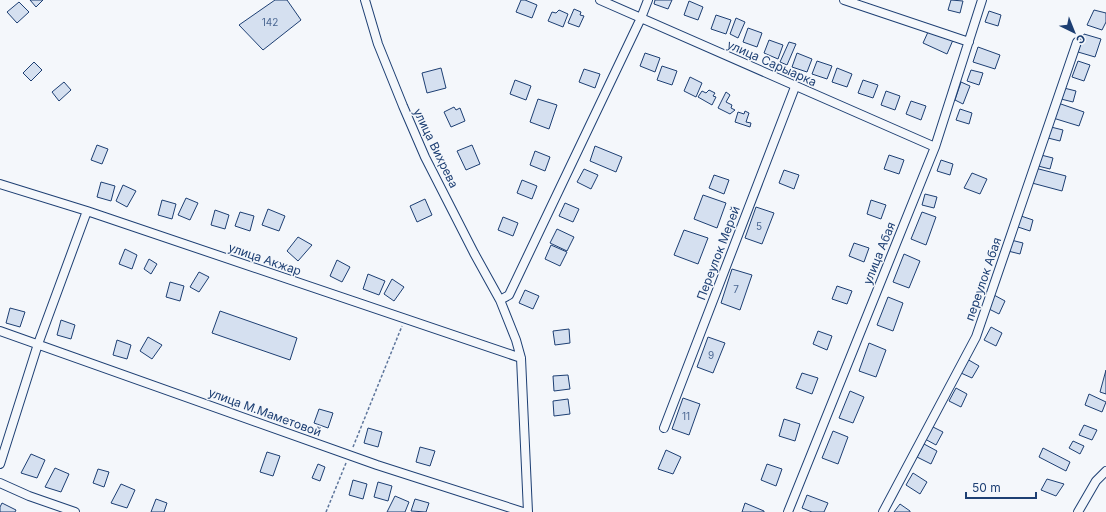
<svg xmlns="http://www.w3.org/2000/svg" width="1106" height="512" viewBox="0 0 1106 512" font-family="Inter,sans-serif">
<rect width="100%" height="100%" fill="#f4f7fb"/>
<path fill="#d5e0f0" stroke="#1d3f73" d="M30,0H43L36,7Z
M275,0H287L301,20L263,50L239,25Z
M521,0H525L537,5L532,18L516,12Z
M655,0H672L668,9L654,4Z
M951,0L963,1L960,13L948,10Z
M689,1L703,7L698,20L684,15Z
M19,2L29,12L17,23L7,12Z
M574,9L581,12L580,15L584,16L579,27L568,23Z
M559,10L568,14L563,27L548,21L552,12L556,13Z
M1094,10L1106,13V22L1102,30L1087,25Z
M989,11L1001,15L998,26L985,22Z
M716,15L731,20L726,34L711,29Z
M736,18L745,22L738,38L730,34Z
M748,28L762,33L757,47L743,42Z
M928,32L953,40L947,54L923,43Z
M1084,34L1101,39L1095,57L1078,52Z
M769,40L783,45L778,59L764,53Z
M789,42L796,44L787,65L780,62Z
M978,47L1000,55L995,69L973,62Z
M645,53L660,58L655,72L640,66Z
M797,53L812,59L807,72L792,67Z
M817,61L832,66L827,79L812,74Z
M1078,61L1090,65L1084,81L1072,77Z
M34,62L42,70L31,81L23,73Z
M662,66L677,71L672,85L657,80Z
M441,68L446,88L427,93L422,73Z
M837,68L852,74L847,87L832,82Z
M584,69L600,74L595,88L579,82Z
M971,70L983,73L979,85L967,81Z
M690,77L702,83L696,97L684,91Z
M515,80L531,86L526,100L510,94Z
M863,80L878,85L873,98L858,93Z
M64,82L71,90L59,101L52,92Z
M961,82L970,86L963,104L955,100Z
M1064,88L1076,91L1073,102L1061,99Z
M709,90L715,93L713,96L716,97L712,105L698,97L702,91L706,93Z
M886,91L900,96L895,110L881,105Z
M726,92L730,95L726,102L732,105L731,108L735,110L730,114L718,108Z
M538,99L557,105L549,129L530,122Z
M911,101L926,106L921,120L906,114Z
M1058,103L1084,112L1079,126L1053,118Z
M454,107L456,110L460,108L465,121L451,127L444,112Z
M960,109L972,113L969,124L956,120Z
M745,111L749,113L746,122L751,123L750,127L735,122L738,112L744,114Z
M1051,127L1063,130L1060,141L1048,138Z
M97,145L108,149L102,164L91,160Z
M472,145L480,164L466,170L457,151Z
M595,146L622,157L616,172L590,161Z
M535,151L550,157L545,171L530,165Z
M889,155L904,160L899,174L884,169Z
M1041,155L1053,158L1050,169L1038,166Z
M941,160L953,164L950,175L937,171Z
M1035,168L1066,176L1062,191L1032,183Z
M584,169L598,175L591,189L577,182Z
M784,170L799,175L794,189L779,183Z
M972,173L987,179L980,194L964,188Z
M714,175L729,180L724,194L709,188Z
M522,180L537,186L532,199L517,193Z
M101,182L115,186L111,201L97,197Z
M123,185L136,191L127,207L116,201Z
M925,194L937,197L934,208L922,205Z
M703,195L726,203L717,228L694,219Z
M186,198L198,203L190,220L178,215Z
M425,199L432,215L417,222L410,206Z
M162,200L176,204L172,219L158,215Z
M871,200L886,205L881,219L867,214Z
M565,203L579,209L573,222L559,216Z
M756,207L774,213L762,244L745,238Z
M268,209L285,216L279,231L262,225Z
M215,210L229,215L225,229L211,225Z
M240,212L254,216L250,231L235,226Z
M922,212L936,217L926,245L911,239Z
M1021,216L1033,220L1030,231L1018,227Z
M503,217L518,223L513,236L498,230Z
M557,229L574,237L567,251L550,243Z
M684,230L708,238L698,264L674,255Z
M298,237L312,245L298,261L287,251Z
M1011,240L1023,243L1020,254L1008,251Z
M854,243L869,248L864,262L849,256Z
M551,245L567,252L560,266L545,259Z
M125,249L137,255L132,269L119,264Z
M904,254L920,261L909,288L893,282Z
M149,259L157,264L151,274L144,269Z
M337,260L350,267L342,282L330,276Z
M732,269L752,275L740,310L721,303Z
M199,272L209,277L199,292L190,287Z
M368,274L385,281L379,295L363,289Z
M392,279L404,287L394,301L384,294Z
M170,282L184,286L180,301L166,297Z
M837,286L852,291L847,304L832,299Z
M525,290L539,296L533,309L519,303Z
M994,295L1005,301L999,314L987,308Z
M888,297L903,303L893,331L877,325Z
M10,308L25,312L20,327L6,323Z
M220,311L297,338L290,360L212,333Z
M61,320L75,325L71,339L57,335Z
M991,327L1002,333L996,346L984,340Z
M569,329L570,343L555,345L553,331Z
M818,331L832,336L827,350L813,344Z
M148,337L162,345L152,359L140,351Z
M708,337L725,343L713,373L697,367Z
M117,340L131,345L127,359L113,355Z
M869,343L886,350L876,377L859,371Z
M967,359L979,366L972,378L961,373Z
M1106,370V394L1100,392Z
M802,373L818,378L812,394L796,388Z
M568,375L570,389L554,391L553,376Z
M956,388L967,394L961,407L949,401Z
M850,391L864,397L853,423L839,418Z
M1089,394L1106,402L1102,412L1085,405Z
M683,398L700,404L689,435L672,429Z
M568,399L570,414L554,416L553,401Z
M319,409L333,413L328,428L314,423Z
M784,419L800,424L795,441L779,436Z
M1084,425L1097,430L1092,440L1079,435Z
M931,426L943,432L936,445L925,439Z
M368,428L382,432L378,447L364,443Z
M833,431L848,437L838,464L822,458Z
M1073,441L1084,446L1080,454L1069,448Z
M924,444L937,451L931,464L917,457Z
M420,447L435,451L430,466L416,462Z
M1043,448L1070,462L1066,471L1039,457Z
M666,450L681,457L673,474L658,469Z
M267,452L280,456L273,476L260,472Z
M31,454L45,460L37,478L21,473Z
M318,464L325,467L320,481L312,478Z
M767,464L782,469L776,486L761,480Z
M55,468L69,474L61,492L45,487Z
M98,469L109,472L104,487L93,483Z
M913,473L927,482L920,494L906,485Z
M1047,479L1064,484L1056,496L1041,490Z
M353,480L367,484L363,499L349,495Z
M378,482L392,486L388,501L374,497Z
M121,484L135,490L127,508L111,503Z
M807,495L828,503L824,512H812L802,508Z
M395,496L409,502L405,512H387Z
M156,499L167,503L164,512H151Z
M415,499L429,503L426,512L411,511Z
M2,503L16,510L15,512H0V507Z
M745,503L764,511V512H742Z
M900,504L910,511V512H894Z"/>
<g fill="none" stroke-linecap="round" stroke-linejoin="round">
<defs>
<path id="minor" d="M365,0L378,44L403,106L425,157L474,253L500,300
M600,0L935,147
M844,0L969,42
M0,184L87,211L521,358
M0,331L377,465L523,512
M664,428L795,87
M0,464L38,344L87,211
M0,483L29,496L75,512
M528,512L521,358L516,340L500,300L509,295L641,18L648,0
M788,512L935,147L982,0
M883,512L976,337L1077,42
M1078,512L1096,481L1106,471"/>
</defs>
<use href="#minor" stroke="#1d3f73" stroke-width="10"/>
<path stroke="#5e769c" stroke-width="1.5" stroke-dasharray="3 2" stroke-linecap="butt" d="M353,447L402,326
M326,512L346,463"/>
<use href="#minor" stroke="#f4f7fb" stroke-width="8"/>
</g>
<g text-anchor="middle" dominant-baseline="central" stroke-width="3" stroke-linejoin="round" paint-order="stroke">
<g font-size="10" fill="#4b6792">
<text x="270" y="22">142</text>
<text x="759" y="226">5</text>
<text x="736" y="289">7</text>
<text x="711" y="355">9</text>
<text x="686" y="416">11</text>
</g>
<g font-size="12" fill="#1d3f73" stroke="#f4f7fb">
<text transform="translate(772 63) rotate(24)">улица Сарыарка</text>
<text transform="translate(436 148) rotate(64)">улица Вихрева</text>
<text transform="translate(718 253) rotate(-69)">Переулок Мерей</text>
<text transform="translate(879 253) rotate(-68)">улица Абая</text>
<text transform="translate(265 259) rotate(19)">улица Акжар</text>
<text transform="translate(983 279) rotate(-71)">переулок Абая</text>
<text transform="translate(265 412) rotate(20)">улица М.Маметовой</text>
</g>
</g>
<g transform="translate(1074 32) rotate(137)" stroke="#f4f7fb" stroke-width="3" paint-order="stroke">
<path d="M0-3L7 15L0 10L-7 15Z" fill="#1d3f73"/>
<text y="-6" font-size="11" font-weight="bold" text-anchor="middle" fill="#1d3f73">С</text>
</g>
<path d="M966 492v6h70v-6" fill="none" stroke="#1d3f73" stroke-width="2"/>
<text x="972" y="492" font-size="12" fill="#1d3f73" stroke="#f4f7fb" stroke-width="3" paint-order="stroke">50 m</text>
</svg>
